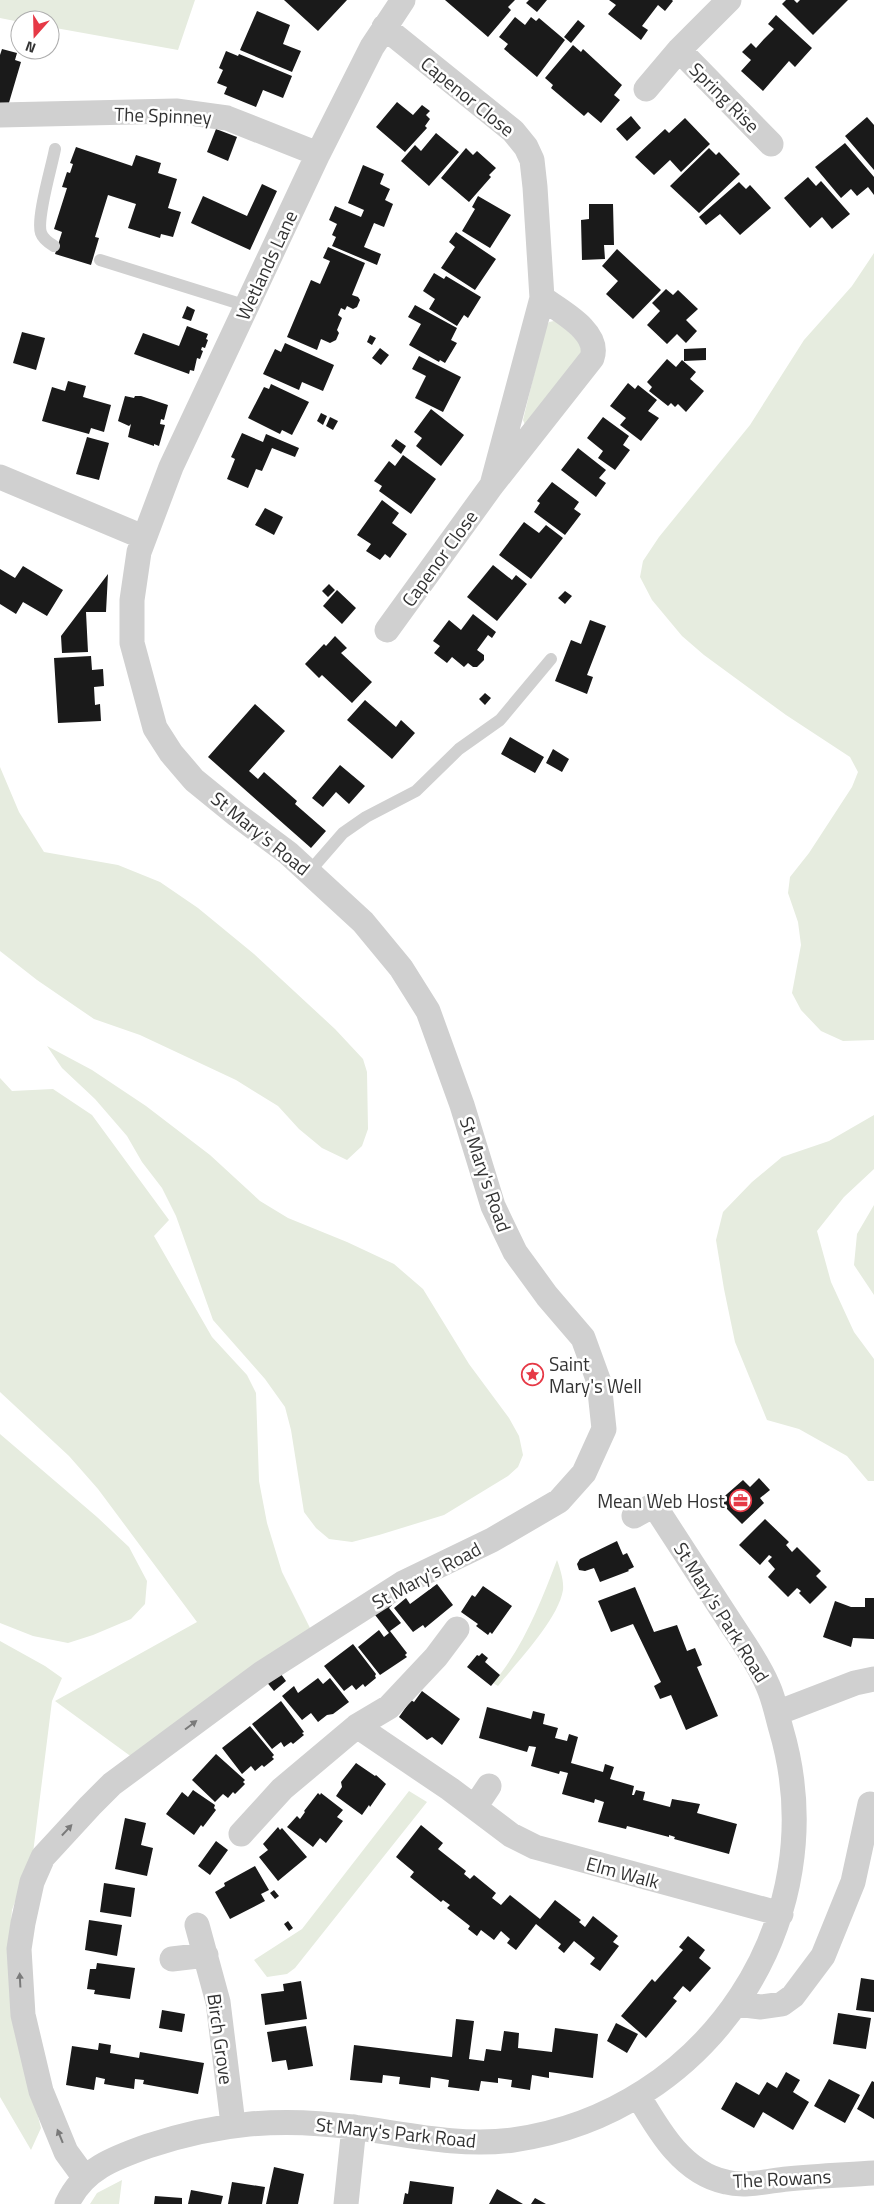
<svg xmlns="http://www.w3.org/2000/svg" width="874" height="2204" viewBox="0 0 874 2204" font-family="'Titillium Web',sans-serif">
<rect width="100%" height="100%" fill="#fff"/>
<path fill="#e6ecdf" d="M0,0H195L178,50L50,27V20H20V22L0,18Z
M874,253V1040L843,1041L821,1031L801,1010L792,993L801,945L798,922L788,893L790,877L809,853L852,787L858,772L850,757L786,715L704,655L682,636L652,600L640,577L643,561L659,537L750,425L804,340L852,286Z
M554,321L560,323L585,348L525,425L523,420L545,329L549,322Z
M0,767L19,812L44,852L118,865L160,882L198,908L254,954L335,1029L363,1059L367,1072L368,1129L362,1146L347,1160L322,1148L299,1129L278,1106L236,1080L140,1035L94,1019L37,980L0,951Z
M47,1046L92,1070L146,1106L210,1155L260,1201L288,1218L347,1242L394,1264L423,1289L469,1364L509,1418L519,1436L523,1455L518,1467L508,1476L444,1515L379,1535L352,1542L329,1539L316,1528L304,1512L291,1430L285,1407L265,1379L213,1320L176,1216L162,1188L142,1162L127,1136L95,1099L62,1068Z
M0,1078L12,1091L53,1089L92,1115L169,1220L154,1236L212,1337L247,1375L256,1393L259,1481L267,1523L282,1572L315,1638L140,1763L55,1701L197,1622L98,1489L69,1456L0,1392Z
M874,1115V1169L844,1197L817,1231L831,1282L854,1332L874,1359V1481H868L847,1456L799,1429L767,1420L735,1342L724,1289L716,1240L723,1212L752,1182L782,1157L829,1141Z
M874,1205V1295L854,1265L857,1234Z
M0,1434L97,1517L129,1547L147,1581L145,1604L131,1619L93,1635L68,1643L33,1636L0,1623Z
M557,1560C560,1568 564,1581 563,1590C558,1620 517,1662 498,1686L493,1683C523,1648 541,1602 557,1560Z
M0,1641L45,1666L62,1678L52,1701L33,1853L12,1910L8,1960L22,2054L41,2128L31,2150L0,2097Z
M409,1791L427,1802L295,1968L287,1974L267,1977L254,1960L302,1929Z
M122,2180L119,2204H90L97,2193Z"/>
<path fill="#1a1a1a" d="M284,0H347L318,31Z
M445,0H515L508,7L511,10L488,37Z
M529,0H547L537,12L526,3Z
M609,0H672L673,1L665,11L658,5L642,26L648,30L641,40L608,14L616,5Z
M786,0H794L797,3L800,0H848L813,35L782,4Z
M257,11L290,25L283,44L301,51L292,72L240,50Z
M776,15L812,48L795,67L789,61L763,91L741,71L751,60L742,52L751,43L756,48L764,39L774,29L768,24Z
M515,17L525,25L531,17L536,21L539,18L565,40L537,77L504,49L508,44L499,37Z
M578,20L585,26L571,43L564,37Z
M573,45L581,52L583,49L622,85L614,95L620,100L601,123L588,112L584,116L551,88L553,85L545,78Z
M2,49L17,53L15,60L21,62L8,106L0,104V55Z
M226,51L238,56L239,54L292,76L283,98L263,90L256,107L224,94L227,87L217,83L223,70L219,68Z
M397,102L413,115L422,105L430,111L426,115L430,119L425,126L427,128L405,152L376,127Z
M631,116L641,128L627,141L616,129Z
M867,117L874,125V170L845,136Z
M685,118L710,144L681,172L670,160L654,175L635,157L665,129L669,133Z
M216,129L237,137L228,161L207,152Z
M436,133L459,152L429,186L401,161L415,145L421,151Z
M845,143L874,177V195L868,187L857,196L851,189L841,198L815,167Z
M76,147L132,166L136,155L161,163L158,173L177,179L168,208L181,212L173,237L161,234L160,238L128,228L136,204L108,195L95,237L99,238L91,265L55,254L62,232L54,229L67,188L62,187L67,172L70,173L73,164L70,163Z
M466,148L473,155L477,151L496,168L489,175L491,177L469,202L441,178Z
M709,148L716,155L719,152L740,174L699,213L670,186Z
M363,165L384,174L380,184L390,189L385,200L393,204L384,227L374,223L364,247L381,254L377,265L332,246L336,237L332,235L337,224L329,220L335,206L361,217L364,210L348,203Z
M808,177L816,186L821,181L850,214L832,229L822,217L810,228L784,198Z
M739,182L746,189L750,185L771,208L740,235L720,214L706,225L699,217Z
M262,184L277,191L250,250L191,223L203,196L247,216Z
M478,196L511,215L490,248L462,231L475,209L472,207Z
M589,204H613L614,245H604L605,259L582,260L581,220L589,219Z
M456,232L496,259L475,290L441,268L455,247L449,242Z
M328,247L365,263L352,295L358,297L360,300L357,307L353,309L347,306L345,310L341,308L338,315L342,318L337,330L339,333L336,340L330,343L321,339L317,350L287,337L311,280L320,284L330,261L323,258Z
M617,249L661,290L633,319L606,294L618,281L602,266Z
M434,273L444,279L446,276L481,297L468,318L464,315L457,326L429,309L435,299L423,291Z
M666,289L673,295L678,290L698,309L686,320L697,331L686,343L677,334L667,344L647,325L660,311L652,303Z
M415,305L457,328L451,340L457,343L445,363L440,360L439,362L409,345L421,324L408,317Z
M187,306L195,310L191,321L182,318Z
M187,326L208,334L206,339L208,340L205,348L202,347L201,350L203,351L200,359L197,358L194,371L190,370L189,374L134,354L143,333L179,346Z
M22,332L45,338L36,370L13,363Z
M370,335L376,338L372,345L367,342Z
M285,343L334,365L323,391L302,382L299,390L263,374L275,349L281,352Z
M380,348L389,355L381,365L372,358Z
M706,348V360L684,361V349Z
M419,356L461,377L443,412L415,398L426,376L412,369Z
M667,359L676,367L682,360L696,372L690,379L704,391L686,412L678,404L675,407L671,403L668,406L649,391L652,387L647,382Z
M68,381L86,386L83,397L111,405L104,432L91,428L89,434L42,421L52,387L65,391Z
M628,383L635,389L638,385L657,400L648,411L659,418L641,441L620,425L626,418L610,406Z
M271,384L309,402L292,435L282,430L280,434L248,418L264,387L269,389Z
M125,396L134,398L135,396H141L168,405L164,420L161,419L160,424L165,425L159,446L154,444V446L128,437L131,424L129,426L118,421Z
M431,409L464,435L441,466L416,446L422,438L414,432Z
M321,413L327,416L323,425L317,421Z
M330,417L338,421L333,430L326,426Z
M603,417L629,436L623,445L630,450L615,470L598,458L603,451L587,438Z
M242,433L263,442L266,434L299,448L295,457L272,448L262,471L256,469L248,488L227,479L235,459L231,457Z
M87,437L109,443L99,480L76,474Z
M396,439L406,446L401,454L391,446Z
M578,448L606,470L599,478L606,483L596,497L561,470Z
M403,455L436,479L411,514L379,491L382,486L374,481L389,461L395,466Z
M552,482L579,502L574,509L581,514L565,535L534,512L540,503L537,501Z
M382,500L399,513L392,523L407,534L390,558L385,554L380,560L366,551L371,544L357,535Z
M265,508L283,517L274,535L255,525Z
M524,522L539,533L546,525L563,538L531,579L499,555Z
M493,565L512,580L516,575L527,584L497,621L467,597Z
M23,566L63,590L47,616L23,602L16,614L0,604V569L15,578Z
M108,574L106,612H86L88,652L62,653L61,636Z
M329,584L335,590L328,597L322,591Z
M337,590L356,608L342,624L323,606Z
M565,591L572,596L565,604L558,598Z
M473,614L496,632L492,638L488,635L477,650L484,655V660L477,667H473L468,663L464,667L452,657L447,663L434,653L440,646L433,641L449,620L461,630Z
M590,620L606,626L587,675L593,677L587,694L555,681L571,640L581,644Z
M335,636L347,648L341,653L372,682L352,703L322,675L319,678L305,664L324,644L326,646Z
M91,656L92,670L103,669L104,686L94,687L95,705L100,704L101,721L58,723L54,658Z
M485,693L491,698L485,705L479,699Z
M365,700L396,727L401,720L415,733L392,759L347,720Z
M255,704L285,731L249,771L258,779L264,772L297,801L295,804L326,831L311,848L208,757Z
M510,737L544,757L535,773L501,754Z
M553,749L569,759L562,772L546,763Z
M340,765L365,786L349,804L336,792L323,807L312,798Z
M759,1478L770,1490L760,1498L764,1503L742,1524L719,1501L743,1480L750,1487Z
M765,1519L789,1542L786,1545L792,1552L797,1547L821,1571L816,1576L827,1587L810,1604L799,1593L801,1591L797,1588L788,1597L768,1577L775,1569L768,1561L772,1557L769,1555L760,1565L739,1545Z
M617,1541L623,1555L627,1553L634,1567L628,1570L629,1571L600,1582L594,1568L585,1571L579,1570L577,1564L580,1559Z
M437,1584L453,1605L425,1628L423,1625L413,1632L394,1608L406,1598L410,1604Z
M483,1586L512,1606L492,1634L490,1632L488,1635L476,1626L478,1624L461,1612L472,1595L475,1597Z
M635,1587L654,1632L677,1625L687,1651L695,1648L702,1665L697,1667L718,1716L686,1730L671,1695L660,1699L654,1686L661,1682L633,1624L611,1632L598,1601Z
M865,1598H874V1639L853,1638L851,1647L823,1637L835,1601L851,1607H865Z
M387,1599L392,1605L389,1608L401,1623L390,1631L407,1653L405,1655L407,1657L380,1675L358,1647L379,1630L384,1637L389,1633L372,1611Z
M353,1644L376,1674L375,1676L376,1678L365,1687L363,1684L356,1690L352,1685L344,1691L324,1666Z
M482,1653L488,1658L485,1662L500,1675L491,1686L467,1667L477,1655L479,1656Z
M278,1670L286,1681L274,1691L265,1680Z
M318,1678L323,1684L330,1678L349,1702L333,1714L327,1715L318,1722L311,1713L302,1720L282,1696L294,1686L298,1693Z
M422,1691L460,1719L442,1745L432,1737L427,1740L399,1717L411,1700L414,1702Z
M281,1701L304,1732L302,1733L304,1735L293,1744L291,1742L284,1747L281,1742L272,1749L252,1724Z
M487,1707L531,1719L533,1711L545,1714L543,1724L558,1728L555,1738L567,1741L569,1734L578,1737L571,1763L603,1772L605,1764L614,1767L610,1779L634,1786L632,1795H634L636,1790L645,1792L643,1800L670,1807L672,1799L700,1804L697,1813L737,1824L729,1854L674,1839L675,1837L669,1835V1837L627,1826L626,1829L598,1822L604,1802L595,1799L594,1803L562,1794L568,1773L560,1771L559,1774L531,1766L536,1747L529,1746L527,1752L479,1738Z
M250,1726L274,1755L272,1757L274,1759L264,1767L262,1765L255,1771L251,1766L242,1774L222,1748Z
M216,1754L245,1780L243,1782L245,1784L235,1794L233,1792L228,1798L223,1794L215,1802L192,1780Z
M356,1763L375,1776L376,1775L386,1784L370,1807L369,1805L362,1815L336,1796L342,1787L341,1782Z
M193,1790L215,1805L214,1808L216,1810L203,1827L201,1825L194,1835L166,1814L182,1792L188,1797Z
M318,1793L320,1795L321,1793L343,1810L337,1817L343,1821L326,1843L320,1838L313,1847L287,1827L297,1816L300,1819L305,1812L304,1811Z
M125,1818L146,1823L141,1845L153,1848L147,1876L115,1869Z
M421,1825L443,1843L438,1849L466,1871L464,1874L470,1879L474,1875L496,1893L492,1898L501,1905L510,1895L540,1919L555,1900L581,1920L579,1922L585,1927L593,1916L618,1936L613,1942L619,1946L600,1971L590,1964L595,1958L574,1941L564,1953L558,1948L561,1944L536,1924L516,1950L507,1943L510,1939L501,1931L494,1940L481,1930L477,1936L468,1929L470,1926L447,1908L450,1905L443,1900L441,1902L410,1877L414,1872L396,1857Z
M278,1827L280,1830L282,1828L307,1857L278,1881L259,1857L268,1850L263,1844Z
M216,1841L228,1850L210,1875L198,1866Z
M255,1866L269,1890L261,1894L265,1901L230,1919L215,1892L225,1886L224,1883Z
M104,1883L135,1888L131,1917L100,1912Z
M274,1890L279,1896L275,1899L270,1893Z
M89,1920L122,1925L117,1956L85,1950Z
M288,1921L293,1928L289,1931L284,1924Z
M688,1936L705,1950L699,1958L711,1968L690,1992L683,1986L673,1998L677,2001L646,2038L621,2016L652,1979L655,1982L683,1950L679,1947Z
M97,1963L135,1968L130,1999L94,1994L95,1990L87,1989L90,1969H96Z
M861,1978L874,1980V2012L856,2010Z
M301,1981L307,2019L265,2025L261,1994L284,1991L283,1984Z
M162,2010L185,2014L182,2032L159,2028Z
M838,2013L871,2018L866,2049L833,2044Z
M456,2019L474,2021L469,2059L484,2061L486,2049L501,2051L504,2031L519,2033L518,2048L552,2052L555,2028L598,2034L593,2078L549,2072V2078L532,2075L530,2090L511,2087L512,2080L498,2078V2083L481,2081L479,2091L448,2087L449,2080L431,2077L430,2088L399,2084L400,2077L383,2075L382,2083L350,2080L354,2045L452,2057Z
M616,2023L638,2034L627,2053L607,2041Z
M306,2026L313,2066L288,2070L286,2060L272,2062L267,2032Z
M99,2043L111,2045L110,2053L139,2058L140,2052L204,2063L198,2094L143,2084L144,2080L135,2079L134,2089L104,2084L105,2079L96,2077L94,2090L66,2085L72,2046L98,2050Z
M786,2072L800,2080L793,2092L809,2102L793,2130L763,2112L754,2128L721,2109L736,2082L759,2095L767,2082L777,2088Z
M829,2079L860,2095L845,2123L814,2106Z
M872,2081L874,2082V2119L857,2109Z
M274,2167L304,2174L298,2204H266Z
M410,2181L454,2187L452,2204H403L405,2193L408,2194Z
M232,2182L265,2187L262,2204H228Z
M497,2189L523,2204H489Z
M191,2190L223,2196L221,2204H188Z
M155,2196L182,2198V2204H154Z
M535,2198L546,2204H531Z"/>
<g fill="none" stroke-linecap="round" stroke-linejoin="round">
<path stroke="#d0d0d0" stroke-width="12" d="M54,246C49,243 43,239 41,233C36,218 52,166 55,149
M100,260L247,306
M309,872L343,833L366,817L416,791L459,749L500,720L551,659"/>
<path stroke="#d0d0d0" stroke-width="25" d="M384,27L513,131L526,147L532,160L535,187L542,298L492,485
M679,50L771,144
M646,89L679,50L729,0
M0,115L176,111L227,118L318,154
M0,477L143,537
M387,630L492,485L592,358C601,332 560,311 542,298
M777,1713L855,1683L874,1679
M357,1726L450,1789L511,1835L535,1847L781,1914
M475,1807L489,1786
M241,1834L282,1789L357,1726L389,1707L436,1657L457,1629
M197,1925L218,2002L233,2124
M172,1959L206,1955
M736,2004L761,2007L782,2004L793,1996L823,1956L853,1882L870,1804
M639,2097C659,2131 683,2173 726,2182C745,2187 768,2181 787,2179C816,2176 845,2175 874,2173
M85,2178L66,2152L41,2091L23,2015L19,1949L23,1923L32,1882L43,1857L90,1806L112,1784L262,1673L403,1583L492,1540L559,1501L584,1473L604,1429L599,1382L583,1338L547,1296L515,1252L493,1206L462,1105L428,1011L401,968L363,922L288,853L237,815L194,780L171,753L155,728L132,643V600L139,552L171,467L318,154L372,47L403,0
M67,2204C83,2169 114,2158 148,2146C218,2123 279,2117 352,2127C406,2134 458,2147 513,2140C708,2113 837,1919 781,1729C777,1715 774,1699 768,1686C758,1662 742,1641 728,1619C703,1581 679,1543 654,1505L634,1516
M346,2204L354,2127"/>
</g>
<defs><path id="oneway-solid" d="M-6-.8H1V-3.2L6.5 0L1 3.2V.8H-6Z" transform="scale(1.25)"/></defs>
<g fill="#7a7a7a">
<use href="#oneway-solid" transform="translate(191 1725) rotate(-37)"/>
<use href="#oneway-solid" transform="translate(67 1830) rotate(-47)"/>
<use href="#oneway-solid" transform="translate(20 1980) rotate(-93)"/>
<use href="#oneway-solid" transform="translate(60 2136) rotate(-112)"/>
</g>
<defs>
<symbol id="sight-ring" viewBox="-11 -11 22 22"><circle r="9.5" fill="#fff" stroke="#e63946" stroke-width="1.5"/><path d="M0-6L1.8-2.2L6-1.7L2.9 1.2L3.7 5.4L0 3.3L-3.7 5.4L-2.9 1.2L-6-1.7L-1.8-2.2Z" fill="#e63946"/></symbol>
<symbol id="office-ring" viewBox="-11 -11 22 22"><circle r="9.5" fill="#fff" stroke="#e63946" stroke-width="1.5"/><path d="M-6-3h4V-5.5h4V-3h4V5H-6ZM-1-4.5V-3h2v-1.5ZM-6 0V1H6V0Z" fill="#e63946"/></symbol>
</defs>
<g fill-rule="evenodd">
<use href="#sight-ring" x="520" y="1362" width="25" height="25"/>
<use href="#office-ring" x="728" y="1488" width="25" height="25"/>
</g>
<g text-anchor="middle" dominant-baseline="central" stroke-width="5" stroke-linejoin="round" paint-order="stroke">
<g font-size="19" fill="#333" stroke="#fff">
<text transform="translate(468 96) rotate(39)">Capenor Close</text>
<text transform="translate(725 97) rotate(45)">Spring Rise</text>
<text transform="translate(163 115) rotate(2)">The Spinney</text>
<text transform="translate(266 265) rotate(-65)">Wetlands Lane</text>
<text transform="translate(439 558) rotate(-54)">Capenor Close</text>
<text transform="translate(261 833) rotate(39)">St Mary's Road</text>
<text transform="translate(486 1174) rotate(71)">St Mary's Road</text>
<text transform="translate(426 1575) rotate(-28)">St Mary's Road</text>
<text transform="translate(722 1612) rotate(58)">St Mary's Park Road</text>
<text transform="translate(623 1872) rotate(15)">Elm Walk</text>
<text transform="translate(221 2039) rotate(82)">Birch Grove</text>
<text transform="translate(396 2132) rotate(6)">St Mary's Park Road</text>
<text transform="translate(782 2178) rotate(-3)">The Rowans</text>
</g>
<g font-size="19" fill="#333" stroke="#fff" text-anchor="start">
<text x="549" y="1363">Saint<tspan x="549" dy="22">Mary's Well</tspan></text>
<text x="725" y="1500" text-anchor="end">Mean Web Host</text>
</g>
</g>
<g transform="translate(35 35) rotate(200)"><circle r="24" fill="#ffffff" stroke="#adadad"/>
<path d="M0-4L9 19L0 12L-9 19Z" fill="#e63946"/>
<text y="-8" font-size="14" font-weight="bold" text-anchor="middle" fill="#333333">N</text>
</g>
</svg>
